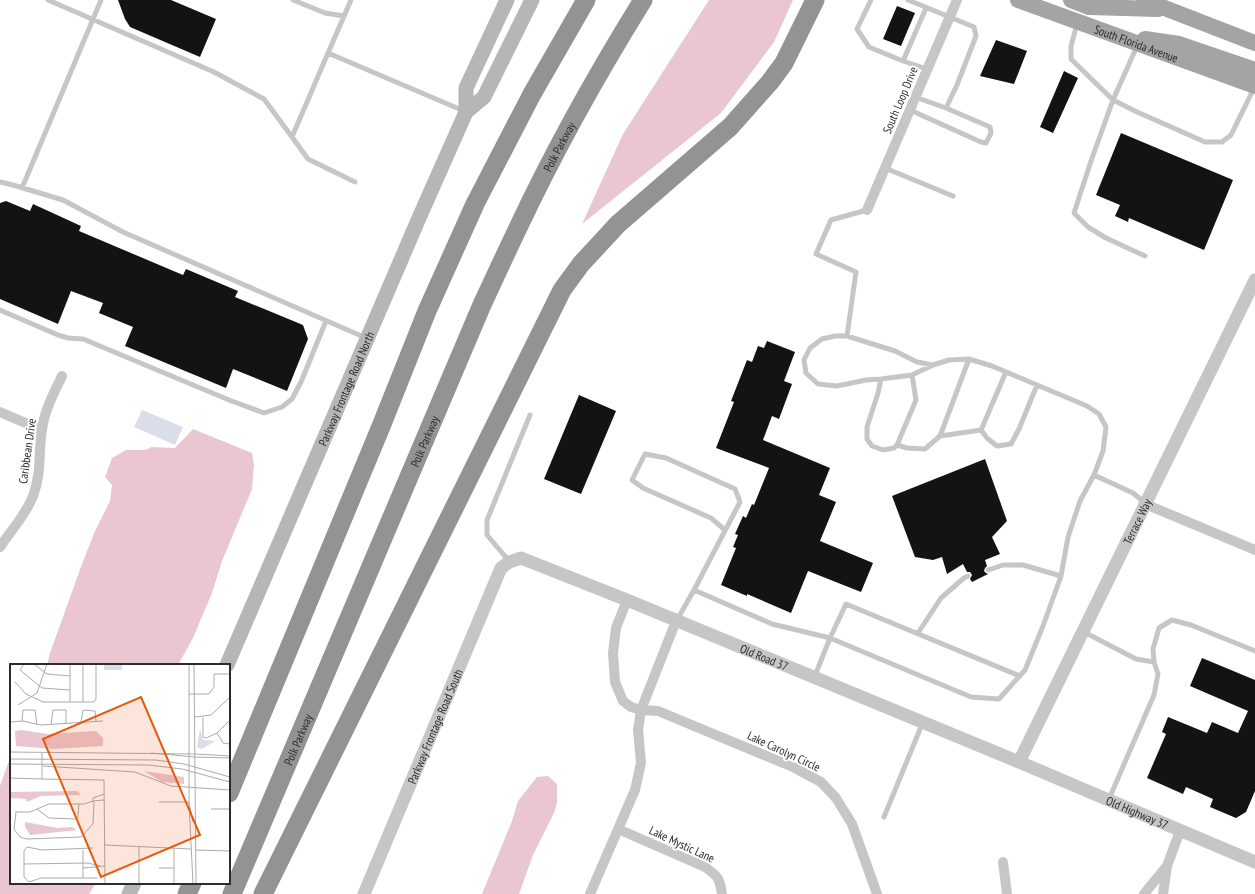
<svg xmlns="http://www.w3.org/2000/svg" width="1255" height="894" viewBox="0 0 1255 894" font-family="'PT Sans Narrow',sans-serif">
<rect width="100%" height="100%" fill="#fff"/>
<path fill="#daddea" d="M142,410L183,427L175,445L134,427Z"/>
<path fill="#eac6d0" d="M709,0H793L774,42L721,113L582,224L623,134Z
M193,429L252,453L254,465L252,489L222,561L212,593L193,638L178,665H47L50,653L82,564L95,531L110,501L112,485L105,477L112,458L126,450H145L152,447L175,448Z
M11,755V883H96L89,894H0V786Z
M548,776L557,784V803L554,813L533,855L519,894H482L512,821L518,801L537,777Z"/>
<path fill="#131313" d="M118,0H171L216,19L200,57L130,27L125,19Z
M897,6L915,13L901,46L883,39Z
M996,40L1027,51L1014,84L980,76Z
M1064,71L1078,78L1053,133L1040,127Z
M1121,133L1233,180L1204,250L1129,218L1128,222L1115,216L1120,205L1096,195Z
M6,201L30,211L33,204L81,226L79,231L183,275L186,269L238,291L235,297L303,325L308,339L287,391L233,369L226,388L125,346L133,327L99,313L103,303L71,291L58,324L0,299V203Z
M767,341L795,352L784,381L792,384L779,419L772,416L763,440L830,468L819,495L836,502L820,541L873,563L861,592L808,571L791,613L747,594V596L721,585L736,548L733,547L738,535L735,534L743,516L746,518L752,504L754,505L769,468L716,448L734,402L731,401L747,360L752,362L758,346L764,348Z
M579,395L616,411L581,494L544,479Z
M985,459L1007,521L992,537L1000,554L985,560L987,566L985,568L984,571L986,573L988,574L972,582L970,579L972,575L970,572H967L963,564L947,574L942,557L933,560L915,557L892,496Z
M1202,658L1255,680V791L1246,812L1236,818L1210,807L1213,799L1186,787L1183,794L1147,778L1166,734L1162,732L1168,717L1207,733L1212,722L1238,733L1248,711L1190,686Z"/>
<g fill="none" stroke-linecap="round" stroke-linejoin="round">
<path stroke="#c6c6c6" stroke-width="5" d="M48,0L214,72L264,99L292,137
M293,0L325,13L344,16
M351,0L328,53L464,111
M871,0L857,29L869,47L903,61L927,69
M908,0L974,27L976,36L957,85L946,108L915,97
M1077,24L1071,46V59L1113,100L1135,111L1205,142H1222L1231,135L1254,88
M1137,46L1113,100L1091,161L1074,213L1088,227L1106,238L1145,256
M328,53L292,137L308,159L355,182
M903,61L926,8
M910,110L981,142L986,143L991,133L990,127L946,108
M885,168L953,196
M0,182L13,185L63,200L123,232L366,338
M22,188L101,0
M0,310L58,335L68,338L83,339L229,400L264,413L282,407L292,399L301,382L326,321
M847,336L856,272L816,254L831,220L867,210
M933,365L917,362L895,351L847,336H835L822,339L810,348L804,360L806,373L818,384L837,386L866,380L881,379L912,375L933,365L949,360L969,359L992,366L1087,406L1099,414L1106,427L1103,451L1094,475
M881,379L878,393L867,427V439L872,446L883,450L894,448L897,445L916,400L912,375
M981,430L987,438L997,446L1011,444L1019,429L1037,385
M940,436L981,430L1006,372
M897,445L907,448L925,449L940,436L969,359
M509,561L487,535V520L530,415
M988,570L1003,565H1023L1061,576
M694,590L772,624L830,638L846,604L1020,676
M677,620L694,590L740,502L735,489L666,458L645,454L632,480L643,488L711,518L725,530
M1084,632L1136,659L1154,662L1158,674L1154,695L1109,799
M918,633L941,598L964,578L968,576
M1154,662L1153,649L1159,628L1172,620L1191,625L1255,651
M814,678L830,638L971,697L999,699L1025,670L1043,626L1061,576L1068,537L1080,501L1094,475L1133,493L1145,503
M884,817L923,722"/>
<path stroke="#c6c6c6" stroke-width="10" d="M867,210L957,0
M0,412L42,430
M1145,504L1255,550
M0,547C11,530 26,515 33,496C42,472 38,454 42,430C44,411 54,393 62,376
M627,600L616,628L613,653L615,682L623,701L631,707L641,710L658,711L793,767L821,782L836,798L852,824L877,894
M618,829L705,867C718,876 720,879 722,894
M1003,862L1007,894
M590,894L635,790L641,763L638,730L641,710L676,621
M1144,894L1167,866
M1163,894L1167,866L1180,831"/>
<g stroke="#c6c6c6" stroke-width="13">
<path id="s1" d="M1019,762L1255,280"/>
<path id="s2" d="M364,894L501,568L509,562L521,558L627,600L1019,762L1255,862"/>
</g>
<g stroke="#b6b6b6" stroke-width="15">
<path d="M466,112L484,97L532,0"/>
<path id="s3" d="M227,665L419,218L466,112V88L507,0"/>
<path d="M129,894L134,883"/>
</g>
<g stroke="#a4a4a4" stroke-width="16">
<path id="s4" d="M1018,0L1255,86"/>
<path d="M1071,0L1089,7L1158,9"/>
<path d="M1144,0L1255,43"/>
<path d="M1145,39L1179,44L1255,70"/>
</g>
<g stroke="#939393" stroke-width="19">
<path d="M229,793L382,424L427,311L475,204L532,94L586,0"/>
<path d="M187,894L192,883"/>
<path id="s5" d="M232,894L481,307C493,281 505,255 517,230C554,151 597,74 643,0"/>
<path d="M263,894C363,693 461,491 562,290L581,264L618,224L730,127L770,82L784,63L815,0"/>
</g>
</g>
<g text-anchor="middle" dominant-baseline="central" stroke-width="4" stroke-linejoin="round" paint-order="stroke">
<g font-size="12" fill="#2c2c2c" stroke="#fff">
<text stroke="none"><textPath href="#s4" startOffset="126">South Florida Avenue</textPath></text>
<text transform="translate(900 100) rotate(-67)">South Loop Drive</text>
<text stroke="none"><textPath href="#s5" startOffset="816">Polk Parkway</textPath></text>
<text stroke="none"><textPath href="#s3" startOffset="301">Parkway Frontage Road North</textPath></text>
<text stroke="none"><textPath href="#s5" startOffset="492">Polk Parkway</textPath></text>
<text transform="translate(27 451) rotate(-82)">Caribbean Drive</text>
<text stroke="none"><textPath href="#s1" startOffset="268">Terrace Way</textPath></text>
<text stroke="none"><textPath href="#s2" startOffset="639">Old Road 37</textPath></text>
<text stroke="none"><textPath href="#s2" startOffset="182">Parkway Frontage Road South</textPath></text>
<text stroke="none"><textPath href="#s5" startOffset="168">Polk Parkway</textPath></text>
<text transform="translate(784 751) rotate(25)">Lake Carolyn Circle</text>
<text stroke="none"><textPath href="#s2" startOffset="1043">Old Highway 37</textPath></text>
<text transform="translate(682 844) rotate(25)">Lake Mystic Lane</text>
</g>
</g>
<g transform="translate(10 664)">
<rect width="220" height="220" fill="#fff"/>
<path d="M112,0V6H94V1ZM190,65L193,76L205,77L192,85L187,83Z" fill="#daddea"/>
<path d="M11,66L38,70L86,67L93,74V82L44,85L6,82L5,67ZM134,107L174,113V120L152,118ZM67,127L71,131L31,132L17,138L16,135L0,134V128ZM15,158L47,164L62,163L67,166L20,171L15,163Z" fill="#eac6d0"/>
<path fill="none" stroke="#ababab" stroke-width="1" d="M14,0L10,6L32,24L60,26M24,0L37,10L60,12M60,0V38M73,0V38M179,0V138L183,220M184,0L186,220M5,18L16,30L33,38H84L86,35V0M179,30H199L204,23V10H220M8,41L27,29L37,0M185,53L201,51L220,33M193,53V73L196,74L207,69L220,56M12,57L13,46H25L27,61M0,58L13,57L30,61L93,57M71,58L73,46L85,47L86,57M41,60L43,46H56V60M207,69L213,79L220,80M0,88L185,90M141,89L185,93M185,90L220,92M185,93L220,94M0,95L146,96L174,100L220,113M0,100L139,101L172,105L220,118M33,102L125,108L161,122L220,126M0,114L32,115V89M32,115L94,116L95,220M94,136L83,137L74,140H39L20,148H6L4,165L10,173L17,175L71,173L83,160L84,139L83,137V134L94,130M149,138H179M179,138L183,158M27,145L39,154L65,155L68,153L69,140M201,145H220M95,181L181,185M129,183V220M83,184L32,186L17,183L14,187V213L19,218L31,214H87M164,185V220M73,186V214M186,186L220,187M14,200L78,199L90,202M73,204L95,202M149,204H164"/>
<path fill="#e8590c" fill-opacity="0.15" stroke="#e8590c" stroke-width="2" d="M131,33L190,171L91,213L33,75Z"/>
<rect width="220" height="220" fill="none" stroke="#2c2c2c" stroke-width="2"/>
</g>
</svg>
